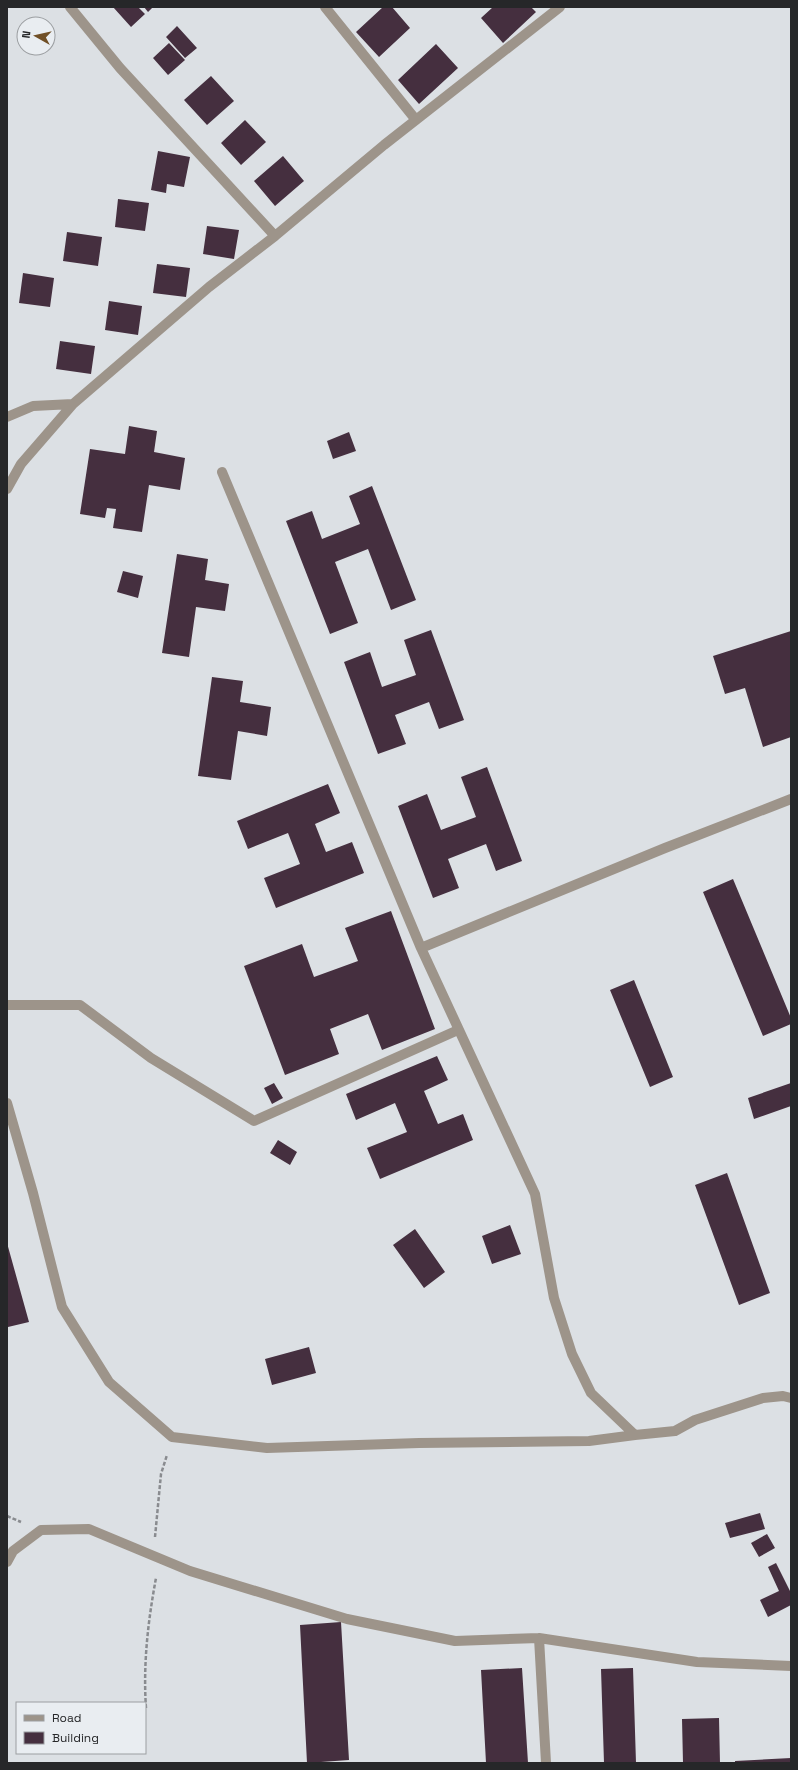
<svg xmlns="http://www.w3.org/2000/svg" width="798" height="1770" viewBox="0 0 798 1770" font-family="'Space Grotesk',sans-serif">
<rect width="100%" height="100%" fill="#dce0e4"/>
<path fill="#452f3f" d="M113,7H138L145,14L131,27Z
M144,7H153L148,12Z
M383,7H392L410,28L379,57L356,32Z
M493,7H531L536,12L503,43L481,18Z
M177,26L197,48L185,58L166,37Z
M169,43L185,60L168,75L153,58Z
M436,44L458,68L419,104L398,80Z
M211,76L234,101L207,125L184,100Z
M245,120L266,142L241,165L221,143Z
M158,151L190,157L184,187L167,184L166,193L151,190Z
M283,156L304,181L275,206L254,181Z
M118,199L149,203L145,231L115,227Z
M207,226L239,230L234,259L203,254Z
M67,232L102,237L98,266L63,261Z
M157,264L190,268L186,297L153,293Z
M23,273L54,278L50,307L19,303Z
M109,301L142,306L138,335L105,330Z
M60,341L95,346L91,374L56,369Z
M129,426L157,431L154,452L185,458L180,490L149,485L142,532L113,528L116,509L107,508L105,518L80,514L90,449L125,454Z
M349,432L356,451L333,459L327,441Z
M372,486L416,600L391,610L368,549L335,562L358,623L330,634L286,521L312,511L322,539L360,524L349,496Z
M177,554L208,559L205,580L229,584L225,611L196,607L189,657L162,653Z
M123,571L143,576L138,598L117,592Z
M431,630L464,720L439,729L429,702L395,715L406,744L378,754L344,662L370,652L382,687L416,675L404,640Z
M791,631V737L763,747L745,688L725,694L713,656Z
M212,677L243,681L240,702L271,707L267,736L238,731L231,780L198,776Z
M487,767L522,861L496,871L486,844L448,859L459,888L433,898L398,806L427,794L441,830L476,817L461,777Z
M328,784L340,813L315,824L326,852L352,842L364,873L276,908L264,878L300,864L288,833L248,849L237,821Z
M733,879L791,1018V1024L763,1036L703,892Z
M391,911L435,1029L382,1050L368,1014L330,1029L339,1054L285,1075L244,966L302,944L314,977L358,961L345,928Z
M634,980L673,1077L650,1087L610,990Z
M437,1056L448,1080L424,1091L438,1124L463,1114L473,1140L380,1179L367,1148L407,1132L395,1103L356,1120L346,1094Z
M274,1083L283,1098L272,1104L264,1088Z
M791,1083V1106L754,1119L748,1098Z
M278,1140L297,1152L290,1165L270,1153Z
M727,1173L770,1293L739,1305L695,1185Z
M510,1225L521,1254L492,1264L482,1236Z
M415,1229L445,1272L424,1288L393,1245Z
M7,1243L29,1322L8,1327L7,1324Z
M309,1347L316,1373L272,1385L265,1359Z
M760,1513L765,1529L730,1538L725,1523Z
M767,1534L775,1548L759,1557L751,1543Z
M776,1563L791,1593V1605L768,1617L760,1600L779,1591L768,1567Z
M341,1622L349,1760L307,1763L300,1625Z
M522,1668L528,1763H486L481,1670Z
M633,1668L636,1763H604L601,1669Z
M719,1718L720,1763H683L682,1719Z
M791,1758V1763H735V1761Z"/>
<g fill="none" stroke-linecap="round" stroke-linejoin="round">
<path stroke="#898b8f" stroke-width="2.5" stroke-dasharray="4 2" stroke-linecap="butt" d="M7,1516L21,1522
M155,1537L161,1474L167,1455
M146,1708C143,1664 148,1621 156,1578"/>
<path stroke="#9d948a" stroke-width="10" d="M70,7L120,68L275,236
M325,7L416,120
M7,417L33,406L73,404L209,287L275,236L384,145L560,7
M222,472L421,948L535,1194L554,1298L572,1354L591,1393L635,1435L675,1431L695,1420L763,1398L783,1396L791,1398
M7,489L21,464L73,404
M421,948L665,848L791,799
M7,1005H80L151,1058L254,1121L458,1030
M7,1103L33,1193L62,1307L109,1382L172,1437L267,1448L419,1443L589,1441L635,1435
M7,1562L13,1551L41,1530L89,1529L190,1571L347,1619L455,1641L539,1638L697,1662L791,1666
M539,1638L546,1763"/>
</g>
<rect width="798" height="1770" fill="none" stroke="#262729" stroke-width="16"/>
<rect x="16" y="1702" width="130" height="52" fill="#e9edf1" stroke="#9b9ea1"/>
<rect x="24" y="1715" width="20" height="6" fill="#9d948a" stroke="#9b9ea1"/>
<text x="52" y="1722" font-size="12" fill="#262729">Road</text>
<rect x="24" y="1732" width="20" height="12" fill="#452f3f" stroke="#9b9ea1"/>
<text x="52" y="1742" font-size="12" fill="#262729">Building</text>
<g transform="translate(36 36) rotate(278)"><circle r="19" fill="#e9edf1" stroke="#9b9ea1"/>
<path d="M0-3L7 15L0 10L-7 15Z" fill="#704f26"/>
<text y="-6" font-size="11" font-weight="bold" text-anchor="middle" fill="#262729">N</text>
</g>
</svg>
